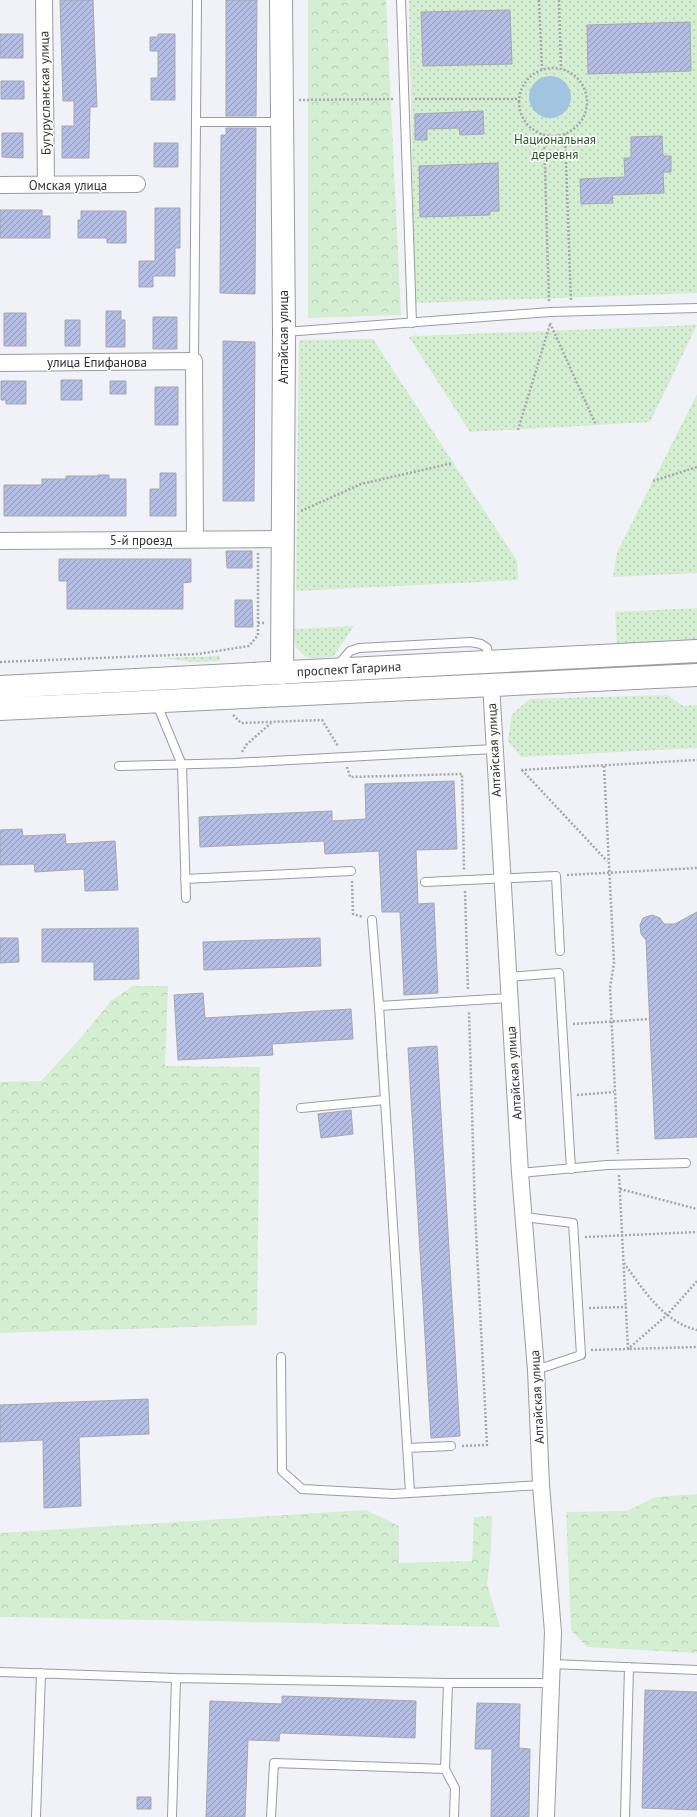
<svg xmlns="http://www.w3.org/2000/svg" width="697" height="1817" viewBox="0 0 697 1817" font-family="'PT Sans',sans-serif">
<defs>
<pattern id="grass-dots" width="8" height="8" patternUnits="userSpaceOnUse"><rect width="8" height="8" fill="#d4eed1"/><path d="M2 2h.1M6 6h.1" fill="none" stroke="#b6cdb4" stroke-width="1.8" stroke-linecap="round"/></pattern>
<pattern id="forest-crowns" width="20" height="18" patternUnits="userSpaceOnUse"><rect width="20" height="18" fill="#d4eed1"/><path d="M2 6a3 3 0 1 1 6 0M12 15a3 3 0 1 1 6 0" fill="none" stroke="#b6cdb4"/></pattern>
<pattern id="building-hatch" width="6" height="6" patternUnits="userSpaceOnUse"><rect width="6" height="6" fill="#b4bde3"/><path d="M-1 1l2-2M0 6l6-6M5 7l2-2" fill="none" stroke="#939ab9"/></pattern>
</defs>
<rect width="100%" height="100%" fill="#f1f2f8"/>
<path fill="url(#grass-dots)" d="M409,0H697V293L415,303Z
M412,323L417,336L697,325L650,422L470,432L409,337L416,335Z
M373,339L517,561L518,580L296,591L299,340Z
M697,394V573L613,577L617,552Z
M697,608V643L617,644L615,612Z
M354,626L333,657L307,658L295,646L294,629Z
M220,656V661L190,662L165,658Z
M668,695L683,706L697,705V748L521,757L508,741L512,714L530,699Z"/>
<path fill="url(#forest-crowns)" d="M308,0H386L401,315L308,318Z
M133,986H168L165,1066L260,1067L257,1325L0,1333V1082L41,1081L77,1042L111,1001Z
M697,1494V1653L587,1647L571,1630L566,1512L627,1511L656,1497Z
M366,1510L399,1526V1563L472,1561L474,1517L492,1516L491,1551L487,1584L500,1627L0,1617V1533Z"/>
<path fill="#a3c4e1" d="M529 97a21 21 0 1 1 42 0a21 21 0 1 1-42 0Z"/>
<path fill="url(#building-hatch)" stroke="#a6a8ad" d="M60,0H93L97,107H90L89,158H62V126H74V101H63Z
M226,0H257L256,116H226Z
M510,10L512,64L423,66L421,12Z
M690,22L691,71L588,74L587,25Z
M0,34H23V58H0Z
M158,34H175V100H151V78H158V51H150V37H158Z
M1,81H24V99H1Z
M483,111L484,134L460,135L459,128L427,129V140H415V114Z
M226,128H256L255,294L220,293L221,135H226Z
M2,133H23V158L2,157Z
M662,136L663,156H671V172H663L664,193L612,195L613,203L581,204L580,179L625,177L624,158H631V137Z
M154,143H178V167H154Z
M498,163L499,211H490V215L420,217L419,166Z
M155,208H180V248H175V276H153V287H139V261H155Z
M0,210H42V216H50V238H0Z
M81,211H126V243H107V238H78V220H81Z
M106,311H121V320H125V347H106Z
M4,313H26V346H4Z
M153,317H177V349H153Z
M65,320H80V346H65Z
M223,341L255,342L254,501H223Z
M61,380H82V400H61Z
M1,381H26V404H6V400H1Z
M110,381H126V394H110Z
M155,387H178V425H155Z
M160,473H176V516H150V489H160Z
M98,475H109V479H126V516H4V485H42V479H66V476H98Z
M226,551H252V568H227Z
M59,559H191V582L183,583V609H67V581H59Z
M235,600H252L253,627H235Z
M454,781L457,849L416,850L418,904L434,903L438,993L404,995L400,912H382L379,851L325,854L324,841L200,847L199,817L332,811V821L366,819L365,784Z
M22,829L23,836L65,834L66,844L115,841L118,890L85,891L84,869L35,872L34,864L0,865V830Z
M697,912V1137L655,1139L646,940L641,934L640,925L643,918L652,915L660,918L664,924H675Z
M138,928L139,979L94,980V962H42V929Z
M0,938H18L19,962L0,963Z
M320,938L321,966L204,970L203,942Z
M203,993L205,1018L351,1009L353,1039L272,1044L273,1055L178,1060L174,995Z
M437,1046L460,1436L431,1438L408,1048Z
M351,1110L353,1134L321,1138L318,1114Z
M148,1399L149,1434L79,1437L81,1506L44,1508L43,1440L0,1442V1405Z
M645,1690L697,1692V1810L642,1808Z
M282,1696L416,1701L415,1738L280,1733L279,1741L248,1740L245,1817H206L210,1701L282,1704Z
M477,1703L520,1704L519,1748L530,1749L529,1817H491L492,1749H475Z
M137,1797H151V1809H137Z"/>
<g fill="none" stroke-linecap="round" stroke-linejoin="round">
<defs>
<path id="lane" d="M401,0L412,323
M196,122H281
M285,332L550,312L697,308
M194,361L197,0
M337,666L350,651L359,648L471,642L481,644L487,648L489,660
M156,702L182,765L186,898
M119,766L235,763L494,749
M185,879L351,871
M425,882L556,876L560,951
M372,920L379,1006L509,998
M508,977L559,973L571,1169
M379,1006L410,1492
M301,1108L385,1100
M520,1173L607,1165L686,1163
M524,1217L573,1223L574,1238L581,1355L536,1370
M281,1357L282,1471L302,1489L393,1494L541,1485
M407,1448L451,1446
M552,1664L697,1670
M0,1672L176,1678
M36,1817L41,1673
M172,1817L176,1678L448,1683
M271,1817L274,1763L445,1769
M454,1817L455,1788L445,1769L448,1683H552
M625,1817L629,1667"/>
<path id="street" d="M44,0L46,185
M0,185L137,184
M0,363L194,361L195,539
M0,541L282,539
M491,684L520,1173L536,1370L541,1485L553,1632L546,1817"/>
<path id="secondary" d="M281,0L284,332L282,673"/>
<path id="primary" d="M0,687L697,651
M0,709L697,675"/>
</defs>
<use href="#lane" stroke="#9a9ca1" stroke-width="10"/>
<use href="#street" stroke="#9a9ca1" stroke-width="18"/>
<use href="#secondary" stroke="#9a9ca1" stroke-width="24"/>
<use href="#primary" stroke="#9a9ca1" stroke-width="24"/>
<path stroke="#a7a8ad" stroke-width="2.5" stroke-dasharray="2 2" stroke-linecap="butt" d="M539,0L542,69
M559,0L561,69
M519 102a34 34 0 1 1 68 0a34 34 0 1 1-68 0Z
M415,99H518
M299,100L394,99
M565,134L571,302
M544,135L549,301
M550,323L596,425
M518,430L550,324
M653,481L697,467
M301,511L361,484L453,463
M258,553V623
M0,662L198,654L249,646L258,635V623H265
M233,715L241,723L322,720L338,746
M242,752L246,745L271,723
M604,766L614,963L610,988L618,1154
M347,767L350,777L462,774L464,870
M521,770L697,760
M522,770L607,861
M567,875L697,868
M352,881L353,914L363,917
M465,891L468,990
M573,1024L650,1019
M577,1095L614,1092
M619,1175L628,1349L697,1347
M620,1189L697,1209
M585,1237L697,1232
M624,1263C643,1289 663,1322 697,1330
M589,1308L626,1307
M591,1350L628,1349L667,1315L697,1281
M462,1446L487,1445L475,1212L469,1011"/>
<use href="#lane" stroke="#fff" stroke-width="8"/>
<use href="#street" stroke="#fff" stroke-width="16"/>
<use href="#secondary" stroke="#fff" stroke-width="22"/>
<use href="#primary" stroke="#fff" stroke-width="22"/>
</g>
<g text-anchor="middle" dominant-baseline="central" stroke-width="3" stroke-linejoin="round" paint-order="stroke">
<g font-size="13" fill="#313134" stroke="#fff">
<text transform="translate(45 93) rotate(-91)">Бугурусланская улица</text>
<text x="68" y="185">Омская улица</text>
<text transform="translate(283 337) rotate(-90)">Алтайская улица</text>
<text x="97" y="362">улица Епифанова</text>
<text x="141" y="540">5-й проезд</text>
<text transform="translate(349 669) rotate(-3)">проспект Гагарина</text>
<text transform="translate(494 750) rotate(-93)">Алтайская улица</text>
<text transform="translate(514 1073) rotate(-94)">Алтайская улица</text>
<text transform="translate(537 1397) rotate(-93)">Алтайская улица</text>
</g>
<g font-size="13" fill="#2d562a" stroke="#fff">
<text x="555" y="139">Национальная<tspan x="555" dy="15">деревня</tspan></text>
</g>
</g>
</svg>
